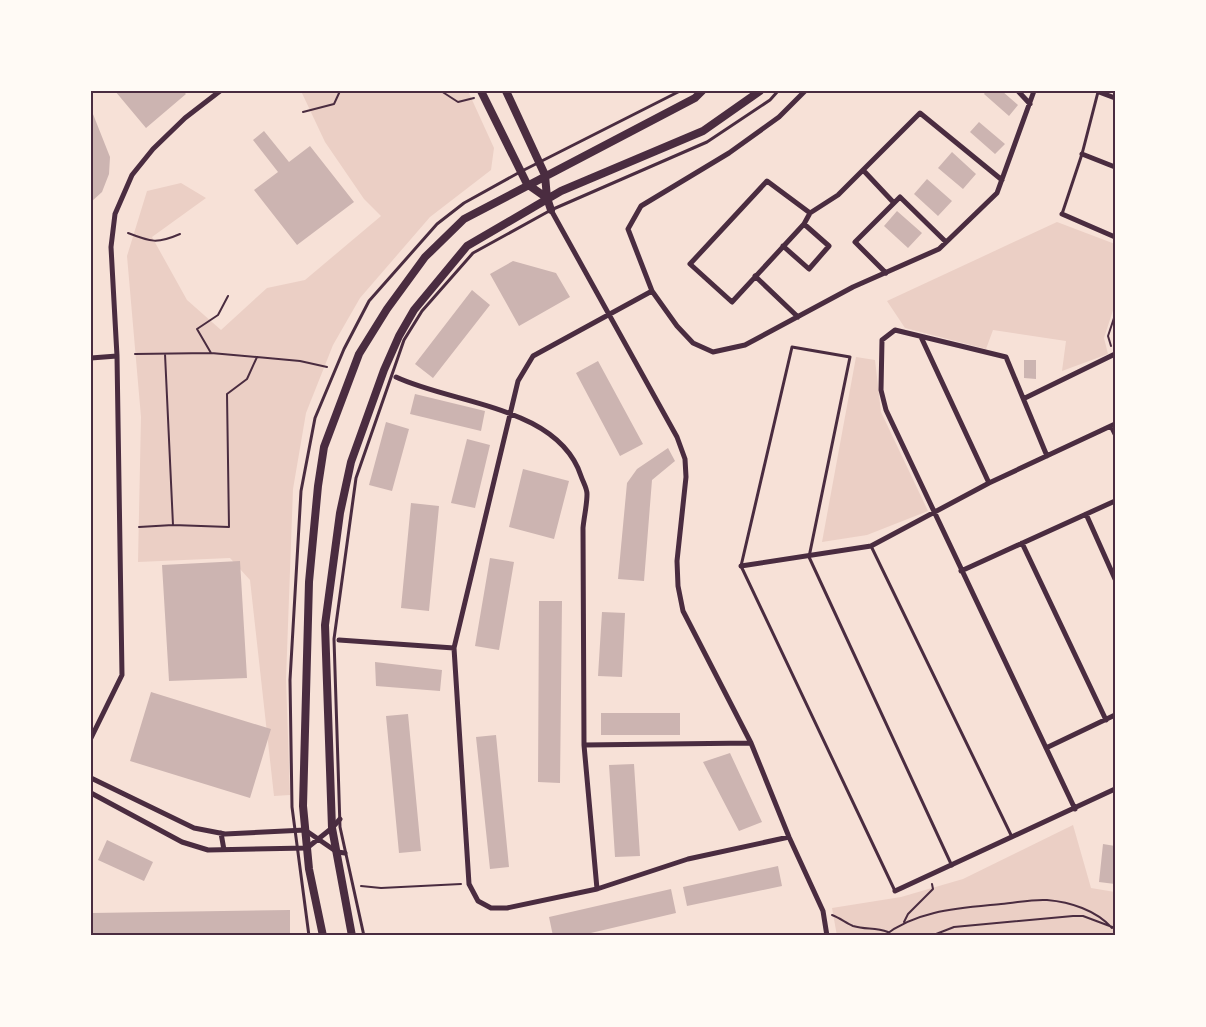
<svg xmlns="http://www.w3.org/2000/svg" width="1206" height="1027" viewBox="0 0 1206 1027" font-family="Lato,sans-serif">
<rect width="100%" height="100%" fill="#f7e1d7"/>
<path fill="#ebcfc5" d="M301,91H468L494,148L491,170L430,217L360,298L333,345L306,413L293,489L286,679L290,795L274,796L250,580L230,558L138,562L141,417L127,256L147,191L181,183L206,198L152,237L187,300L221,330L267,288L305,280L381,216L364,199L325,142Z
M1057,222L1115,244V304L1104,338L1108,354L1062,371L1066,341L993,330L986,349L905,328L887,301Z
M856,357L875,360L881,412L928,511L867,535L822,542Z
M1073,825L1091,888L1115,892V936H837L832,908L901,897L963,879Z"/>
<path fill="#ccb4b1" d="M115,91H183L186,94L146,128Z
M986,91H1002L1018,105L1009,116L984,94Z
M91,109L110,157L109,174L102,192L91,202Z
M979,122L1005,144L995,154L970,132Z
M264,131L289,162L310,146L354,202L297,245L254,190L278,172L253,140Z
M952,152L976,174L963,189L938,168Z
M927,179L952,201L938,216L914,194Z
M897,211L922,233L908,248L884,226Z
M513,261L556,273L570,297L519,326L490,274Z
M472,290L490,305L433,378L415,364Z
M1024,360H1036V379L1024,378Z
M598,361L643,444L620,456L576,373Z
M415,394L485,411L481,431L410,414Z
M386,422L409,429L392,491L369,485Z
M467,439L490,445L475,508L451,503Z
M668,448L675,461L652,480L644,581L618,579L627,483L637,469Z
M523,469L569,481L554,539L509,527Z
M411,503L439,506L429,611L401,608Z
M490,558L514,562L499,650L475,646Z
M240,561L247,678L169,681L162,565Z
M539,601H562L560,783L538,782Z
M602,612L625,613L622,677L598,676Z
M375,662L442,670L440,691L376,686Z
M151,692L271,729L250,798L130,761Z
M601,713H680V735H601Z
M408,714L421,851L399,853L386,716Z
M496,735L509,867L490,869L476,737Z
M730,753L762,822L739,831L703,762Z
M634,764L640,856L615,857L609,765Z
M107,840L153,862L144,881L98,860Z
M1103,844L1115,846V884L1099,882Z
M778,866L782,886L687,906L683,887Z
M671,889L676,913L578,936H553L549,917Z
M290,910V936H91V913Z"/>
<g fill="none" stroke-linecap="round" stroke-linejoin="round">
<path stroke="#4a2c40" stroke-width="2" d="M441,91L458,102L474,98
M303,112L334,104L340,91
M128,233C151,242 157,244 180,234
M1111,346L1108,336L1115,315
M211,353L300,361L327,367
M135,354L211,353L197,329L218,315L228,296
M173,525L229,527L227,394L247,379L257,357
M139,527L173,525L165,354
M361,886L381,888L461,884
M832,915C840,918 846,923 853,926C866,930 875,927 888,932
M904,922L908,914L933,889L932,884
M884,936C916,910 961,908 1001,904C1016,903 1031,899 1047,900C1070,902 1096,910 1112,928
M931,936L954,927L1073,916H1083L1115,928"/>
<path stroke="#4a2c40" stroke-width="3" d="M1062,214L1082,154L1098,92
M871,546L1012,837
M895,891L741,566L792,347L850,357L809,557L952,866
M309,936L292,807L290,680L301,491L315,418L344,349L369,301L437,224L464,203L520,172L680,91
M364,936L340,827L334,639L356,478L404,340L422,311L473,253L551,210L707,142L770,100L778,91"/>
<path stroke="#4a2c40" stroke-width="5" d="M805,91L779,117L729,153L641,206L628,229L652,291L677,326L693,343L713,352L745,345L853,287L939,249L997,193L1034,91
M1018,91L1030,104
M1099,92L1115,98
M1082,154L1115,167
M863,170L894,203
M767,181L810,213L804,224L732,302L690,264Z
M551,210L677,437L685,459L686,477L677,561L678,586L683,611L751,743L789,837L823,911L827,936
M810,213L838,195L920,113L1002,180
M1062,214L1115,237
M783,246L809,269L829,246L804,224
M886,273L855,242L900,197L946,242
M755,276L798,317
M652,291L533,356L518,381L454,648L469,884L478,901L491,908H507L597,889L688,859L789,837
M921,337L989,483
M91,358L117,356
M396,377C453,404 558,406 581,476C583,482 587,488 587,494C587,505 584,517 583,528L584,745L597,889
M1025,398L1115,354
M1111,426L1115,434
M1047,456L1006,357L895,330L882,340L881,390L886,410L1075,809
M1086,514L1115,579
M1022,543L1106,720
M741,566L871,546L989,483L1115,424
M961,571L1115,501
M339,640L454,648
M91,738L122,675L117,356L111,247L115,214L132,175L153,149L185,118L220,91
M584,745L751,743
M1046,748L1115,715
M91,778L194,828L225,834L305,830L337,852L345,853
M91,793L182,842L208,850L307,848L332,828L340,819
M221,833L224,850
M895,891L1115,789"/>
<path stroke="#4a2c40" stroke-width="8" d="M481,91L527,184L547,198
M506,91L545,175L547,198L551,210
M323,936L309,869L303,806L309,582L318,486L324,447L359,354L387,309L425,257L464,219L695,98L702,91
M352,936L332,828L325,625L340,513L351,462L384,370L399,336L414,310L467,246L561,191L703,131L760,91"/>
</g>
<rect width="1206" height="1027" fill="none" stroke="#fffaf5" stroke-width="185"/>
<rect x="92" y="92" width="1022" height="842" fill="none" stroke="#4a2c40" stroke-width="2"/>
</svg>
